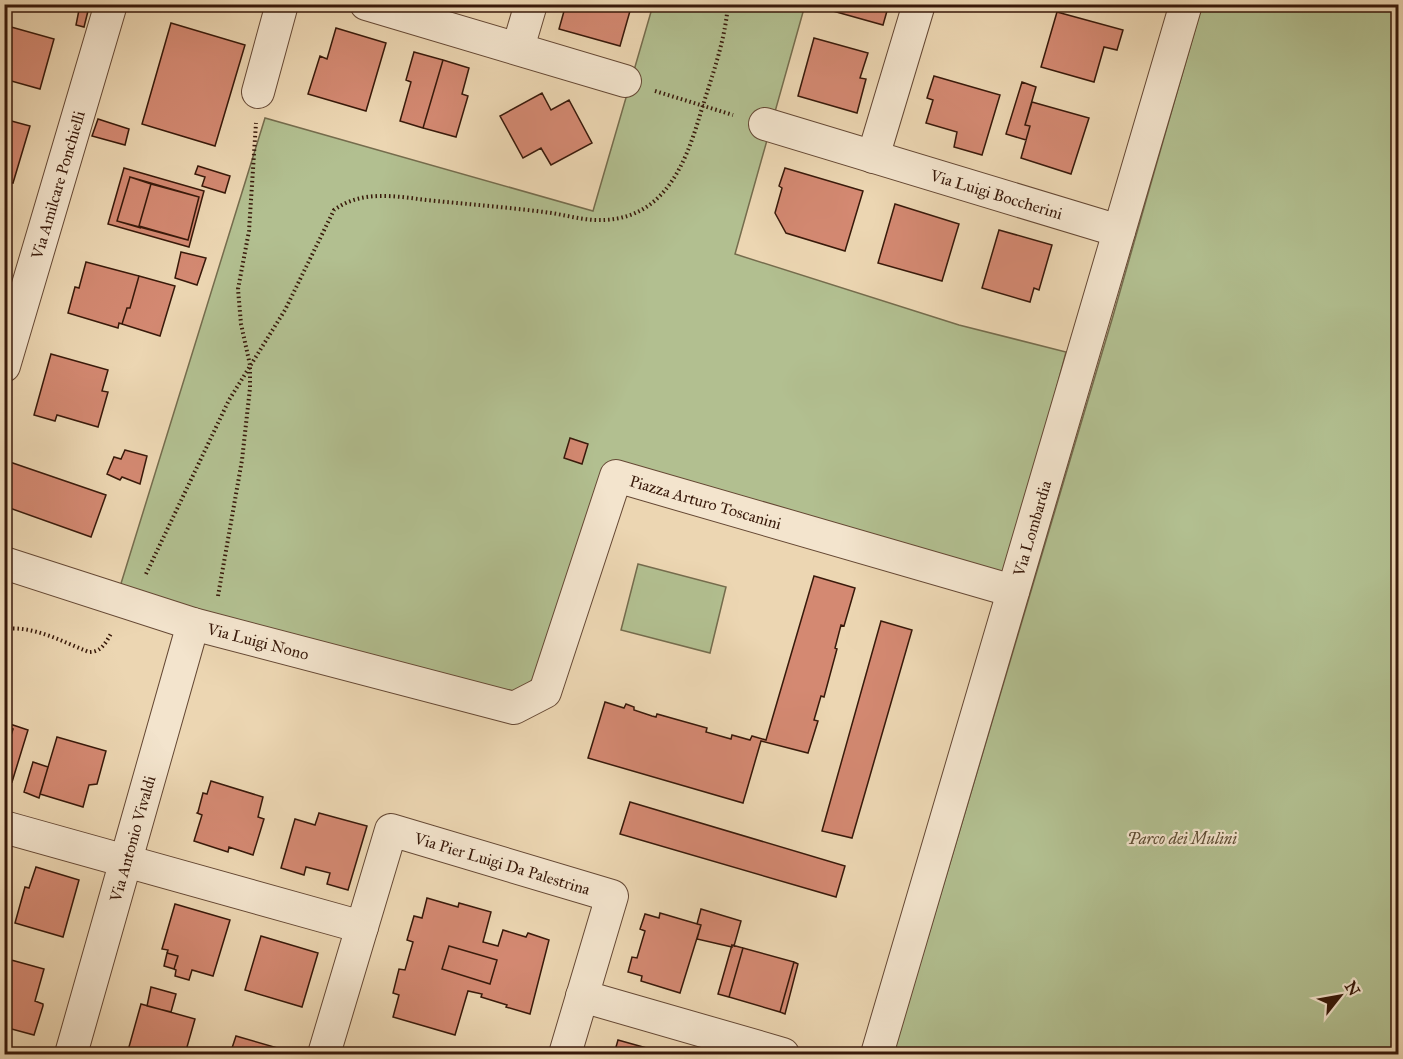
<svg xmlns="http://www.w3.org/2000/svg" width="1403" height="1059" viewBox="0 0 1403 1059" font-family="'IM FELL Great Primer',serif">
<rect width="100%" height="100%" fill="#ecd6b2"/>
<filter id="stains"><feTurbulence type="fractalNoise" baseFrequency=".00333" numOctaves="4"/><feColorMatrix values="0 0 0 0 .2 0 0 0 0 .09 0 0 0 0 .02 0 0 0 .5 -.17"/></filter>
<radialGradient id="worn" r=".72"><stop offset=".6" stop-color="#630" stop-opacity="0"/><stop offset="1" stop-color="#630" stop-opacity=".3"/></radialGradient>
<path fill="#b2bf90" stroke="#756c4d" stroke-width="1.5" d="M653,5H805L735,254L959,325L1066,352L1006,581L605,466L535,678L513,694L119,590L265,118L593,211Z
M1202,5H1398V1054H893L1113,316Z
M638,564L726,587L710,653L621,630Z"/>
<path fill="#d48972" stroke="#38190a" stroke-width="1.5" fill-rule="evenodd" d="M566,4H632L620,46L559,29Z
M823,4H889L883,25L822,8Z
M80,5L89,7L84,27L76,25Z
M1057,12L1123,30L1117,50L1104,47L1094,82L1041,67Z
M171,23L245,45L215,146L142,124Z
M4,25L54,39L40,89L4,79Z
M336,28L386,43L366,111L308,94L320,56L327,59Z
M814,38L868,53L860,78L866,79L857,113L798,96Z
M414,52L443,60L423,128L400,121L411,82L406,80Z
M443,60L469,68L462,94L468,96L456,137L423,128Z
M934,76L1000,95L982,155L954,147L957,132L926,123L933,100L927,98Z
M1022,82L1036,87L1025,125L1030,126L1026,140L1006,134Z
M542,93L551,110L569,100L592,143L551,165L541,148L523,158L500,116Z
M1032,102L1089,118L1071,174L1021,158L1030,126L1025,125Z
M4,119L30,126L13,183L4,181Z
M98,119L129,129L125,145L92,136Z
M198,166L230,176L225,193L202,186L205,177L195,174Z
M124,168L204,191L189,247L108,224ZM130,177L199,197L188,240L117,221Z
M785,168L863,191L845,251L786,233L775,213L782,188L779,186Z
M130,177L151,184L139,226L141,228L117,221Z
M151,184L199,197L188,240L139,226Z
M895,204L959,224L942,281L878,263Z
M999,230L1052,245L1039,290L1034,288L1030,302L982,288Z
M181,252L206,258L197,285L175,278Z
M86,262L139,276L130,308H127L122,324L119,323L118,328L68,313L75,287L79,288Z
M139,276L175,286L160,336L122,324L127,308H130Z
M51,354L108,370L102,391L108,392L98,427L57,415L55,421L34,415Z
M570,438L588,444L582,464L564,458Z
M125,450L147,456L140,484L122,477L120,480L107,474L114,457L121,459Z
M4,460L106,495L91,537L4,506Z
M814,576L855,588L844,626L841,625L835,648L837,649L824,697L821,696L814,720L818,721L808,753L761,741L743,803L588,758L605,702L624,708L626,704L634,707V710L652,716L656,717L657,714L707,728L706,732L731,739L732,735L750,740L752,736L766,740Z
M881,621L912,630L852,838L822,831Z
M4,722L28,730L12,782L4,780V759L13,729L4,726Z
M4,726L13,729L4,759Z
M57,737L106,751L97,784L89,785L83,807L40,794Z
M33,762L48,767L39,798L24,792Z
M211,781L263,797L258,817L264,819L253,855L229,847L228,852L194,841L202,815L197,813L198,812L203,793L207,794Z
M630,802L845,866L836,897L620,834Z
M319,813L367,826L348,890L327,884L330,873L306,867L304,875L281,868L295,819L315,825Z
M36,867L79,880L63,937L15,923L25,887L29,888Z
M427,898L458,907L459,903L491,912L483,942L498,946L503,930L526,937L528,933L549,940L530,1014L506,1007L507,1005L481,997L482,994L468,991L455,1035L393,1017L399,995L393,993L399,969L405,970L413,942L407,940L414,916L422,918ZM449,946L497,960L490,984L442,969Z
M175,904L230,920L213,976L192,970L189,980L175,976L176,970L174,969L178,956L167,953L168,950L162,949Z
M701,909L741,921L734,946L732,945V947L697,939L701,925L697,924Z
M660,913L701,925L680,993L641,981L642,976L628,972L632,957L637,958L645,931L640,929L645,914L659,918Z
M261,936L318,953L302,1007L245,990Z
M732,945L743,948L729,997L718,994Z
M449,946L497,960L490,984L442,969Z
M743,948L794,962L780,1012L729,997Z
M167,953L178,956L174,969L164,966Z
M4,958L44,969L35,1001L43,1004V1006L34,1035L4,1027Z
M794,962L798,964L785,1014L780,1012Z
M151,987L176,994L171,1012L147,1006Z
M141,1004L195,1019L185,1054H127Z
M236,1036L295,1053V1054H230Z
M618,1040L668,1054H614Z"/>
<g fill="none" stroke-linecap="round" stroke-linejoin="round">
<defs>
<g id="minor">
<path d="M366,4L625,81"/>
<path d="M518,48L531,4"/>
<path d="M258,92L282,4"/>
<path id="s1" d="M765,124L1119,231"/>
<path d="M873,157L919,4"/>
<path id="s2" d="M4,366L111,4"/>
<path id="s3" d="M4,563L193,624L514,708L545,692L616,476L1013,591"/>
<path d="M4,827L362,927"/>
<path d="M582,996L783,1054"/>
<path id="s4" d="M71,1054L193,624"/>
<path id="s5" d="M324,1054L391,830L612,896L565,1054"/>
<path id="s6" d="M877,1054L1186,4"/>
</g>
</defs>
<use href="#minor" stroke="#654834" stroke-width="34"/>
<path stroke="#38190a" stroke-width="4" stroke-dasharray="1.5 3" stroke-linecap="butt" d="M655,91L733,115
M146,574L229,400L285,310L334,210C361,190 395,196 426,200C466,204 505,207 544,212C561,214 578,219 594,220C661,223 684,169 700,115C711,78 725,43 728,4
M218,596L242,460L250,388V365L241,324L238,289L249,231L256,123
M4,629C33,625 63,642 89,652C102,652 106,642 112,632"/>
<use href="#minor" stroke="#f3e4cd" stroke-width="32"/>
</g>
<g text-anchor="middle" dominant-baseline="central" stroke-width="4.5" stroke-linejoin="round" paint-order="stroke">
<g font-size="16" fill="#38190a" stroke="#f3e4cd">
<text stroke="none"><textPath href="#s2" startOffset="189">Via Amilcare Ponchielli</textPath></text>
<text stroke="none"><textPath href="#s1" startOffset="242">Via Luigi Boccherini</textPath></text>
<text stroke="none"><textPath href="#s3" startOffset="886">Piazza Arturo Toscanini</textPath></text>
<text stroke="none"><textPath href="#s6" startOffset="548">Via Lombardia</textPath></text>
<text stroke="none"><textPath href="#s3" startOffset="266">Via Luigi Nono</textPath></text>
<text stroke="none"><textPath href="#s4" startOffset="224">Via Antonio Vivaldi</textPath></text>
<text stroke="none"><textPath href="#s5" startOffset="350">Via Pier Luigi Da Palestrina</textPath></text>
</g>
<g font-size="16" font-style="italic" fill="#5d4b32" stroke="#f3e4cd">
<text x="1182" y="838">Parco dei Mulini</text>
</g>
</g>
<rect width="1403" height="1059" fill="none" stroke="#ecd6b2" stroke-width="24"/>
<rect x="6" y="6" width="1391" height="1047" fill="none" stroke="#38190a" stroke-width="3"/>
<rect x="12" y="12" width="1379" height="1035" fill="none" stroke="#38190a" stroke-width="1.5"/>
<g transform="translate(1340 996) rotate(59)" stroke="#f3e4cd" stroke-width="4.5" paint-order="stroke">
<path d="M0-4.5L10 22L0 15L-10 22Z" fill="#38190a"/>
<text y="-9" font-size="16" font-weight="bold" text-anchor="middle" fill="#38190a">N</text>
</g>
<rect width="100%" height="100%" filter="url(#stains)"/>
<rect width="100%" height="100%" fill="url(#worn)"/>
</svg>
